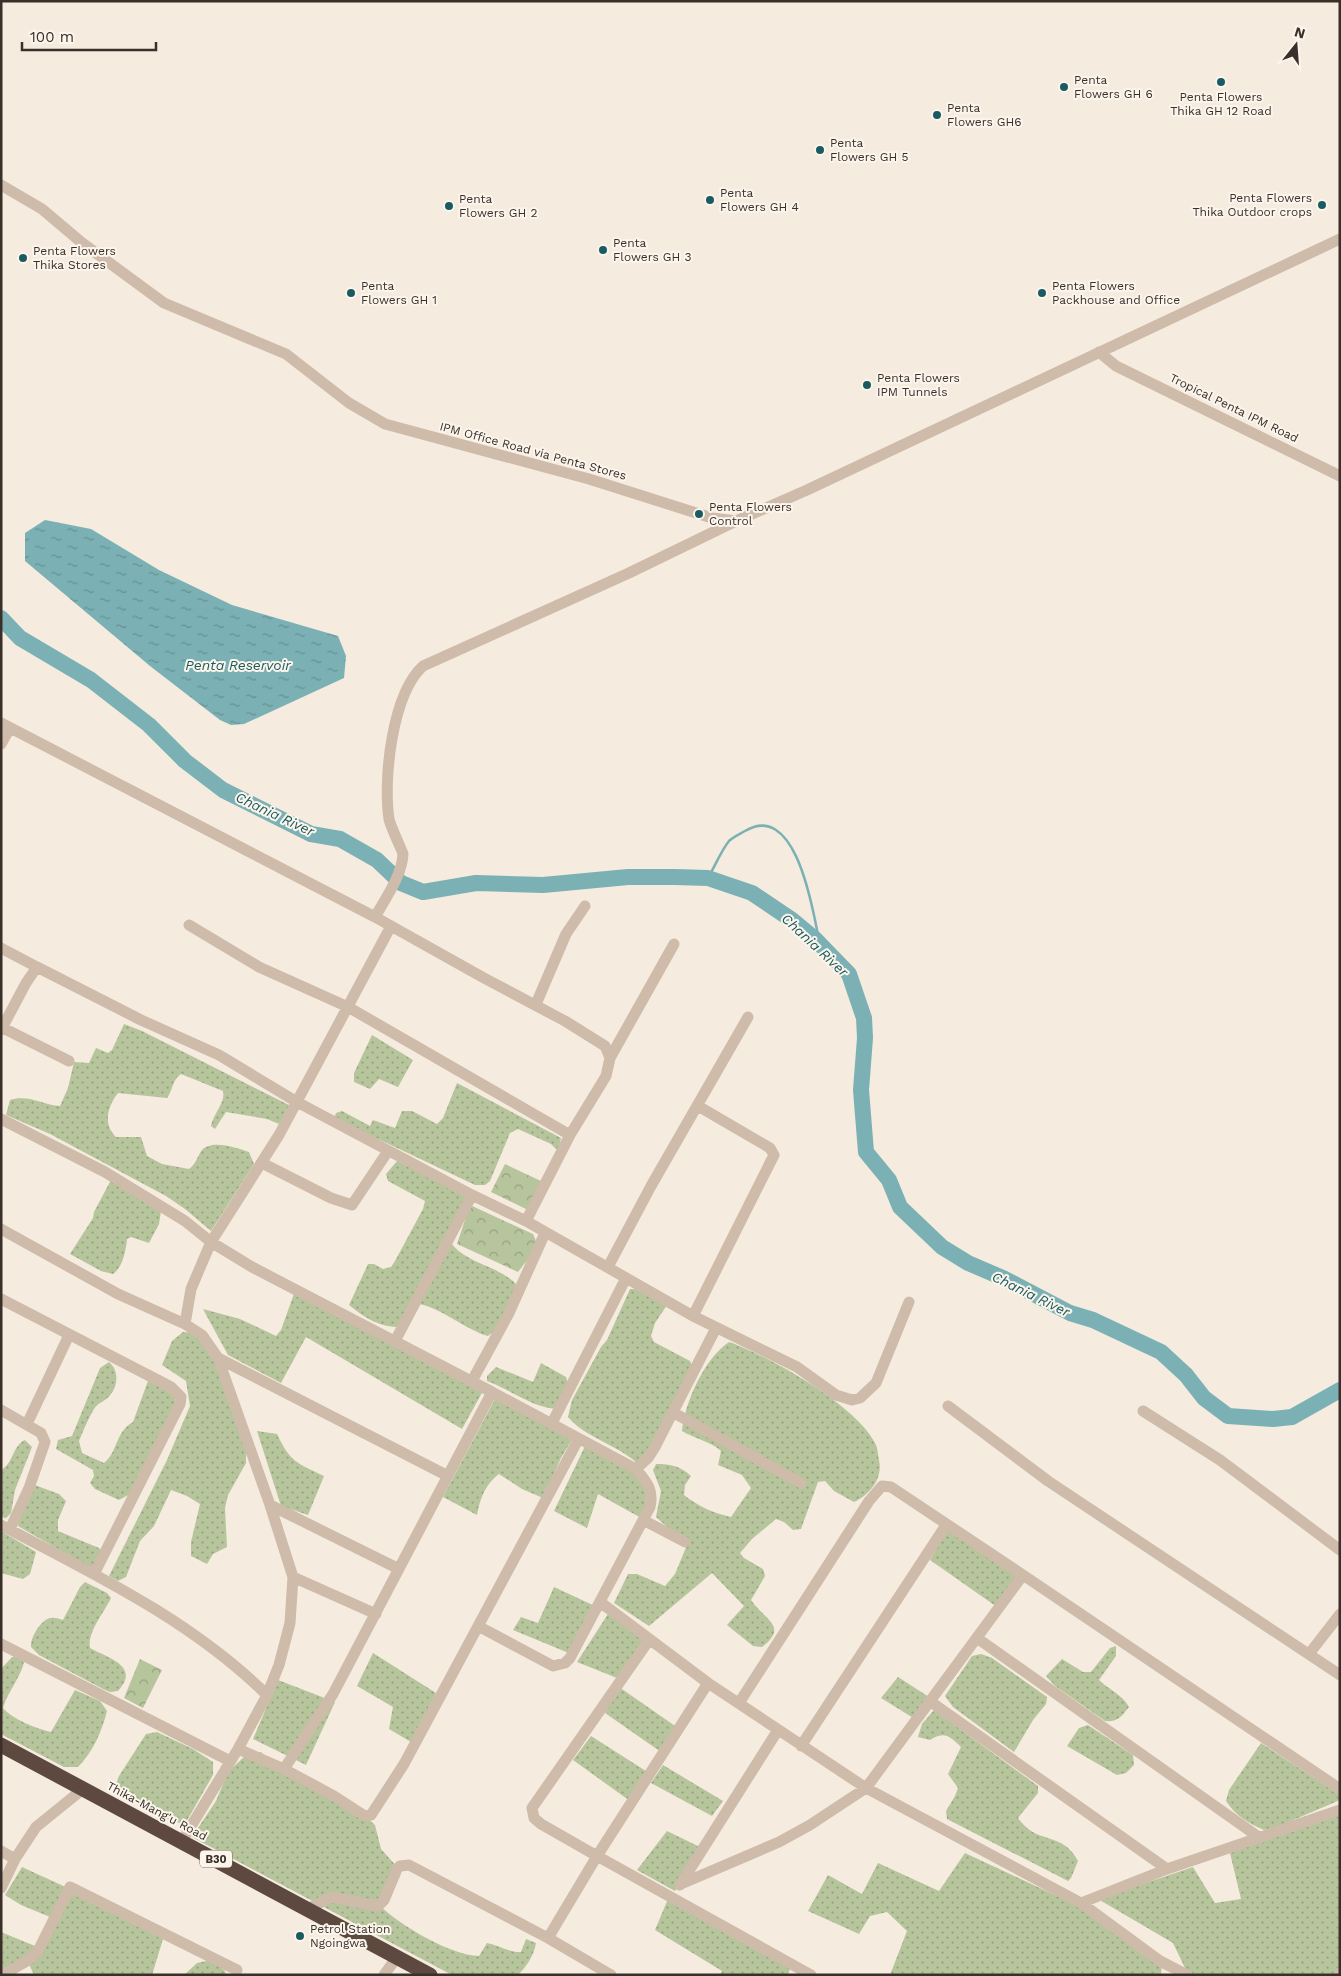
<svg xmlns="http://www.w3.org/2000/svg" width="1341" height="1976" viewBox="0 0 1341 1976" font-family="'Work Sans',sans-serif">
<defs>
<pattern id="grass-dots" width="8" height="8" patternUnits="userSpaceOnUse" patternTransform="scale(1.25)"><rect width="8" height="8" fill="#b7c59d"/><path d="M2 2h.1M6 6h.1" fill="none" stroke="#96a080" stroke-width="1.8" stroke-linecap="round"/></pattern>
<pattern id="forest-crowns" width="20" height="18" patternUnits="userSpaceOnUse" patternTransform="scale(1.25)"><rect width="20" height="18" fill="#b7c59d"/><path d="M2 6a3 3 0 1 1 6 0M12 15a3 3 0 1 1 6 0" fill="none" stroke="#96a080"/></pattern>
<pattern id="water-ripples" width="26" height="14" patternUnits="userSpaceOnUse" patternTransform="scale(1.25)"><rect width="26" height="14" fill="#7bb1b4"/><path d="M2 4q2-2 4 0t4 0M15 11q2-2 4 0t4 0" fill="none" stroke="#669093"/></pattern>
</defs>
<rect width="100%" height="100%" fill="#f5ebdf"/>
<path fill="url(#grass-dots)" d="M124,1024L142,1031L291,1106L279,1124L267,1119L226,1112L215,1129L211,1126C213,1114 226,1102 223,1091L181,1074C172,1080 173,1090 167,1098L118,1093C107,1107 103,1125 116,1137H141L147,1156L162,1164L189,1169C196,1164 197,1157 202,1150C212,1139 237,1148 249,1152L254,1164L211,1231L185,1209L166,1196L50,1134L6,1115L10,1100C28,1094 43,1105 60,1106L68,1088L74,1062L89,1063L96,1048L108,1053L112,1050Z
M372,1035L413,1060L398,1087L379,1079L370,1089L354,1082V1073Z
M457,1083L561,1138L558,1151L551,1144L518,1129L510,1133L490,1181L485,1185H475L334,1118L336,1113L342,1111L370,1126L373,1120L395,1128L402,1111H412L437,1124L443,1118Z
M398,1160L466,1194L451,1243C467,1264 497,1265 516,1284C515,1301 502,1326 488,1336C466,1330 435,1304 417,1304L407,1327C383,1329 367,1320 349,1305L368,1264H374L383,1269L391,1267L395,1261L423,1209L425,1201L388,1181L386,1174Z
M112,1178L161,1211L159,1224L149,1243L131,1237L127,1239C126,1250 123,1267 113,1274L101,1271L70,1254L93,1218L94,1212Z
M630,1289H640L667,1305L655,1323L651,1336L654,1342L690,1361L694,1369L663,1432L637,1463C616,1444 586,1438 568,1417L572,1400L601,1347L607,1340Z
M295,1291L483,1391L462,1429L306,1337L281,1383L228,1355L203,1309L240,1319L276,1336L281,1330Z
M183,1332L197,1333L209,1345L246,1444V1463L228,1495L225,1508L227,1547L213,1554L207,1564L191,1556V1542L200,1504L187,1496L171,1490L154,1526L140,1541L126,1577L118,1581L109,1576L167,1460L190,1406L186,1381L162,1365L172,1341Z
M729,1342C769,1356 858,1406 876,1445C878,1450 878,1456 879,1460C883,1479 870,1494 854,1502L834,1491L825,1481L818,1482L801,1529L793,1530L784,1522L776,1519L752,1539L740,1553L744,1558L763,1569L765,1576L751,1600C763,1619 790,1626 762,1647L753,1646L727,1625L744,1606L712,1573L649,1626L614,1603L628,1574H637L665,1586L675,1574L687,1545L656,1517L661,1491L653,1470L656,1464C671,1464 680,1466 691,1476L685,1485L684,1495C698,1506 713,1513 731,1517L751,1488L742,1475L718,1465L721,1451C710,1441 695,1439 682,1431C685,1402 704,1359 729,1342Z
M109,1362C119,1370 118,1385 111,1394C107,1401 98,1402 94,1409C88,1419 83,1431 79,1441L82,1453L104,1463C118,1452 115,1432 133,1422L148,1381L160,1386L176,1397L172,1417L130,1494L119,1500L95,1489L90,1483L94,1476L93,1470L56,1449L58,1440L72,1436L100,1368Z
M541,1363L566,1377L568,1384L559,1409C534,1409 511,1390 487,1381V1376L496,1367L533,1382Z
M496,1397L573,1438L561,1458L543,1498L522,1489L499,1474C485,1484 480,1499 477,1515L443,1497Z
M257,1431L277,1434C290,1462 297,1463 324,1476L308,1515L281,1506Z
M25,1440L32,1447L15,1490L11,1513L6,1518L1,1517V1470C13,1464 13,1445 25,1440Z
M586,1444L619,1462L648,1486L643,1519L598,1494L587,1528L554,1511Z
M32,1484L59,1494L66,1501L58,1520V1531L99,1548L106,1555L96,1571L18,1526L19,1519Z
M948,1529L1018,1576L997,1607L930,1560Z
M1,1531L36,1552L30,1574L23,1579L1,1573Z
M85,1582L107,1593L111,1598C104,1613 87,1632 90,1648C108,1658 141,1666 118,1691L110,1692L103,1689L39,1655L31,1647C30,1638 41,1619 51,1618C54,1617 59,1619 63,1620L80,1587Z
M554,1587L597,1607L571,1654L513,1630L521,1617L538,1623Z
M608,1614L647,1636L617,1678L577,1662Z
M1116,1646V1656L1099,1680C1109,1690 1122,1694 1129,1707C1121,1717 1118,1722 1105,1721L1055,1686L1046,1676L1062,1659L1083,1672H1091L1110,1648Z
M373,1653L436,1693L411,1742L389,1729L393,1707L357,1686Z
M981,1654L992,1658L1047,1697L1046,1704L1033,1720L1014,1752L953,1707L945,1696L972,1656Z
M12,1657H20L24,1663C19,1680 7,1693 3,1708C12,1719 37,1729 51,1732L75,1690L100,1701L107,1711C102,1731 93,1752 78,1767H64L1,1734V1669Z
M898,1677L929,1697L915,1719L881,1698Z
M278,1680L335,1702L306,1765L253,1739Z
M619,1687L678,1728L661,1752L605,1713Z
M934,1710L1038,1786V1793L1018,1818C1037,1846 1062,1830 1078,1861L1071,1878L1068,1881L947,1819L946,1811L955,1796L958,1788L948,1774L961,1747C949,1736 945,1731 930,1740L918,1737L922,1724Z
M1088,1725L1133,1755L1134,1765L1126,1773L1117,1775L1067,1746L1079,1728Z
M157,1732L193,1749L213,1762V1775L185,1824L171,1821L114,1790L119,1776L146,1734Z
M591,1736L649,1773L630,1801L573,1760Z
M1261,1743L1340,1795V1800L1277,1827L1264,1830C1248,1823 1236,1816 1226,1801L1229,1790Z
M261,1752L274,1767L367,1818L375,1825L381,1849L399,1869L379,1905C401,1926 450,1955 479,1956L487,1943C499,1945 510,1953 521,1952L526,1939L536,1943C534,1955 527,1966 518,1975H452L192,1837L216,1801L228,1772L246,1755Z
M663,1765L723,1801L712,1816L651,1783Z
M1340,1810V1969L1337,1975H1186L1185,1968L1173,1943L1098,1899L1193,1867L1215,1903L1241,1899L1230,1853Z
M667,1831L702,1848L675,1891L637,1870Z
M965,1853L1087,1910L1162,1963L1161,1975H890L907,1931L887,1912L870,1916L859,1934L808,1911L828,1875L862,1894L878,1863L939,1891Z
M22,1867L72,1890L163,1939L152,1975H34L28,1962L1,1973V1932L35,1946L50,1917L21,1905L5,1895Z
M668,1899L792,1963L788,1975H720L722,1971L655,1930Z
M211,1960L225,1971L226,1975H184L197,1963Z"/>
<path fill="url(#forest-crowns)" d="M505,1164L543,1182L528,1210L491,1192Z
M470,1205L533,1234L536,1241L531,1255L518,1272L457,1244Z
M140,1659L162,1670L143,1708L124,1698Z"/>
<path fill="url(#water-ripples)" d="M45,520L91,529L159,570L232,605L338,636L346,656L344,678L244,724L231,725L220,720L150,666L25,561V533Z"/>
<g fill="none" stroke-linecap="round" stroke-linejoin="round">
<path stroke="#7bb1b4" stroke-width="2.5" d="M708,878C715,866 721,851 729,841C733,837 740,834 745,831C795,801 812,905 818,935"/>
<path stroke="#7bb1b4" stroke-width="16" d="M1,618L20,638L91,680L149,725L185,761L223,790L311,834L340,839L377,860L401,883L423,892L476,883L543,885L628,877H675L708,878L752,893L792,920L816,940L849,974L864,1018L865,1038L861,1090L866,1152L889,1180L900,1207L942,1247L968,1263L1003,1278L1070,1313L1093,1320L1161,1352L1186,1375L1204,1398L1228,1416L1273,1419L1292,1417L1340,1390"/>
<path stroke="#cebba9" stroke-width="11" d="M1,185L42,209L81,242L164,303L286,354L349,403L385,424L589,479L712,518L736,521L807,490L1340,239
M1099,352L1116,366L1340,476
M1,723L375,917
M1,744L10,728
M189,925L259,967L348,1007L570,1135
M1,948L37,967
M536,1004L566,934L585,906
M3,1028L69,1061
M1,1030L26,983L37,967L141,1020L219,1055L297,1102L472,1195L526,1221L693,1316L797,1367L836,1395L852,1400L860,1398L876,1383L909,1302
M610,1058L674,944
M1,1119L105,1172L185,1221L211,1242L252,1267L492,1392
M262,1163L331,1198L352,1205L388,1151
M526,1221L570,1135L606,1076L610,1058L605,1046L565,1021L484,978L375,917C385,899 402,876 403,854C403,852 391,828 389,819C383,779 392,694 423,666L629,573L736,521
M1,1229L118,1294L185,1324L202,1335L218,1358L270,1505L293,1577L290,1623L279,1665L267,1695L238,1749
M608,1267L651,1186L748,1017
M1,1299L171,1387L181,1397L180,1404L94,1574
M693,1316L774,1155L770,1148L698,1106
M185,1324L191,1289L211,1242L279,1135L391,926
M395,1341L472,1195
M218,1358L448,1476
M472,1381L509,1313L545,1233
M948,1406L1048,1481L1340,1675
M1,1410L41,1433L45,1442L29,1488L10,1529
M1143,1411L1220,1460L1340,1550
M674,1413L801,1483
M552,1423L626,1278
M27,1424L69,1335
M636,1469L648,1458L655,1447L716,1328
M270,1505L399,1569
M643,1520L685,1542
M1,1525C94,1574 191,1620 267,1695
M293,1577L376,1614
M600,1602L708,1683L866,1788L1023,1575L1340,1789
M478,1626L553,1666L565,1663L570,1658L650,1507C654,1490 647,1482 636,1469L492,1392L333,1694L284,1769L334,1796L365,1816L371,1815L404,1764L578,1440
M977,1638L1260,1838
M1,1644L230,1761
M1309,1654L1340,1614
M708,1683L597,1856L811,1975
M931,1702L1167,1869
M739,1703L869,1501L882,1486L891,1487L1023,1575
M801,1746L946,1525
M182,1841L238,1749L284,1769
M1,1851L15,1859
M681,1884L779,1842L810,1825L866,1788L1081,1903L1160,1961L1187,1975
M680,1885L778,1730
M1,1888L15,1859L36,1827L83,1789
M1081,1903L1167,1869L1340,1810
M309,1908L332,1897L378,1906L384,1900L397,1869L400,1866L409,1865L548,1938
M2,1975L27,1961L38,1951L70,1887L237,1970
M384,1975L397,1957
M611,1975L548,1938L597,1856L541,1824L534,1818L532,1808L649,1640
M1339,1975L1340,1973"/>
<path stroke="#5d4940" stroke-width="15" d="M1,1745L430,1975"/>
</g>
<g fill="#1b5a60" stroke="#fbf5ec" stroke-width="2">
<circle cx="1221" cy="82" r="5"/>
<circle cx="1064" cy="87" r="5"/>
<circle cx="937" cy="115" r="5"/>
<circle cx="820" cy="150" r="5"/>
<circle cx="710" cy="200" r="5"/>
<circle cx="1322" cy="205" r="5"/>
<circle cx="449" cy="206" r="5"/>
<circle cx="603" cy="250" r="5"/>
<circle cx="23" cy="258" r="5"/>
<circle cx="351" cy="293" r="5"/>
<circle cx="1042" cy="293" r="5"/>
<circle cx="867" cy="385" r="5"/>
<circle cx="699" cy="514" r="5"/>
<circle cx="300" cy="1936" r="5"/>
</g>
<g text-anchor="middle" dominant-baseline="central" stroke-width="4" stroke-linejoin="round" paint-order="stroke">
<rect fill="#fbf5ec" stroke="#756a64" stroke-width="1" x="200" y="1850.5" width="32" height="17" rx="4"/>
<g font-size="11" font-weight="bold" fill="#3b2f2a">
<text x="216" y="1859">B30</text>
</g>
<g font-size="12" fill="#3b2f2a" stroke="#fbf5ec" text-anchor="start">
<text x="1074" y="80">Penta<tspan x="1074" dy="14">Flowers GH 6</tspan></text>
<text x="1221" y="97" text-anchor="middle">Penta Flowers<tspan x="1221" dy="14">Thika GH 12 Road</tspan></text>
<text x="947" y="108">Penta<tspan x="947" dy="14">Flowers GH6</tspan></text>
<text x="830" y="143">Penta<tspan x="830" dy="14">Flowers GH 5</tspan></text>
<text x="720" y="193">Penta<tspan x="720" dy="14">Flowers GH 4</tspan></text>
<text x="1312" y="198" text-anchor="end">Penta Flowers<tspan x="1312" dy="14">Thika Outdoor crops</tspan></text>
<text x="459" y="199">Penta<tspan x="459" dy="14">Flowers GH 2</tspan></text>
<text x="613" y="243">Penta<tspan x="613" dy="14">Flowers GH 3</tspan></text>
<text x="33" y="251">Penta Flowers<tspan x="33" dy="14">Thika Stores</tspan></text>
<text x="361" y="286">Penta<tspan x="361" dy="14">Flowers GH 1</tspan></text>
<text x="1052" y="286">Penta Flowers<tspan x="1052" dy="14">Packhouse and Office</tspan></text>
<text x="877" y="378">Penta Flowers<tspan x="877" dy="14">IPM Tunnels</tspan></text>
<text x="709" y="507">Penta Flowers<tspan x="709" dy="14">Control</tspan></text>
<text x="310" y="1929">Petrol Station<tspan x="310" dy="14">Ngoingwa</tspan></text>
</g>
<g font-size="12" fill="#3b2f2a" stroke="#fbf5ec">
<text transform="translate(1234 408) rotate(26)">Tropical Penta IPM Road</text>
<text transform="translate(533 451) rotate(15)">IPM Office Road via Penta Stores</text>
<text transform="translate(157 1811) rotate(28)">Thika-Mang'u Road</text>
</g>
<g font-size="14" font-style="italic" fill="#1b5a60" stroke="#fbf5ec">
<text x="238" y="665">Penta Reservoir</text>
<text transform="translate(275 814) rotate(25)">Chania River</text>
<text transform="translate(815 945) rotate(43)">Chania River</text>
<text transform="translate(1031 1294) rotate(26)">Chania River</text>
</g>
</g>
<rect width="1341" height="1976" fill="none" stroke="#3b2f2a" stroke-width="5"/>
<g transform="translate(1296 45) rotate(17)" stroke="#fbf5ec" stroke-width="4" paint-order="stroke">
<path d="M0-4L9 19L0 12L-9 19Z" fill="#3b2f2a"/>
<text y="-8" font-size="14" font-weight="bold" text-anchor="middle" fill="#3b2f2a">N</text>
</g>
<path d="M22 42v8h134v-8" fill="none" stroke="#3b2f2a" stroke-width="2.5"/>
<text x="30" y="42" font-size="15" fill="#3b2f2a" stroke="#fbf5ec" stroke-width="4" paint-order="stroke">100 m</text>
</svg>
